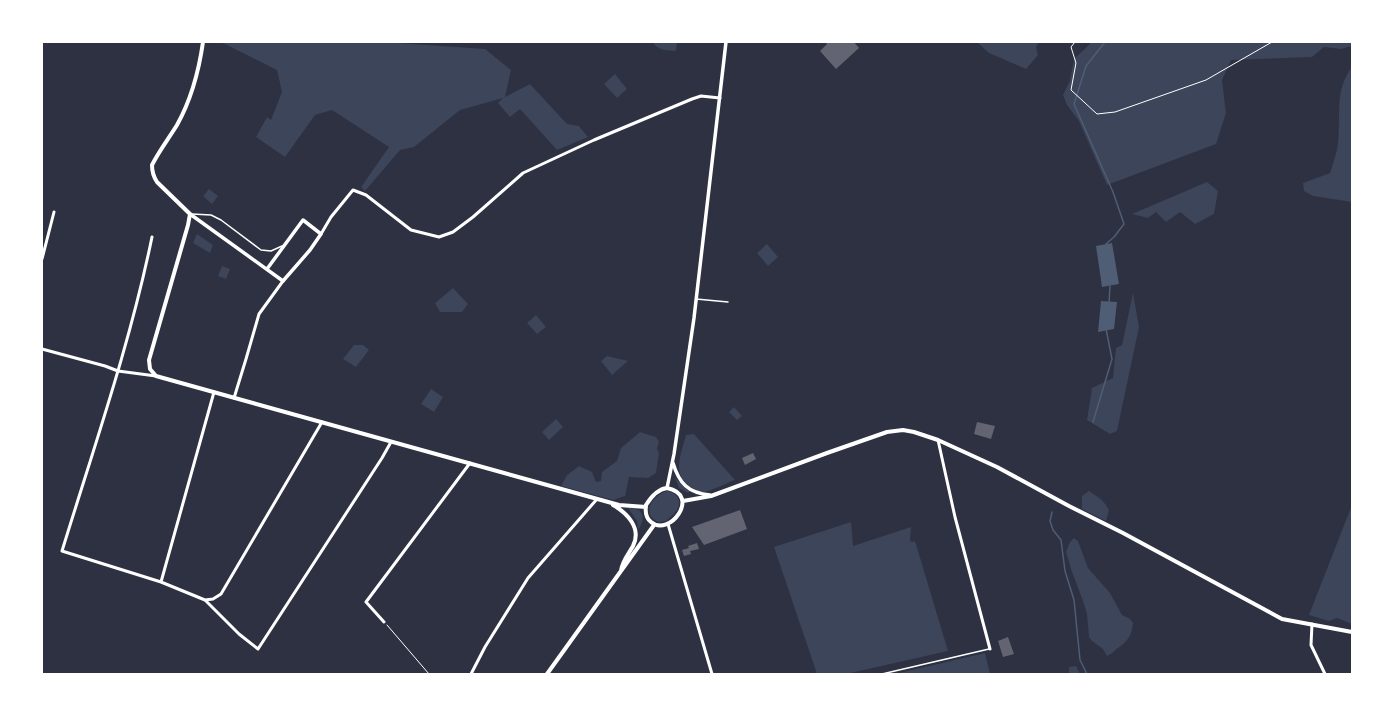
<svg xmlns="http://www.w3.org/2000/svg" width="1394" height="716" viewBox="0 0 1394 716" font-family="'PT Sans',sans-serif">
<rect width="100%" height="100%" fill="#2d3142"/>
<path fill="#3c4559" d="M221,42H265L272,43L282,42H383L485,49L511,70L505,97L530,84L567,124L579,126L588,137L557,150L520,109L510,117L498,103L503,98L460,110L414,147L400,150L365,191L361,187L389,147L332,110L315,115L285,157L256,137L267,117L271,120L282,92L277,70Z
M653,42H677L676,51C667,50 657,51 653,42Z
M977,42H1039L1036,47L1038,55L1026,69L989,53Z
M1092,42H1352V46L1341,49L1324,47L1312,57L1231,60L1222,80L1226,113L1216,144L1107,185L1079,121L1067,105L1063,95L1070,80L1074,59Z
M1352,67V202L1313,196L1304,191L1303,183L1330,173C1333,163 1337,153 1338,143C1341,115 1334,91 1352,67Z
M615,74L627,89L617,98L604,84Z
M1207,182L1218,191L1214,214L1195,224L1180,212L1166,222L1156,212L1148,218L1132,214Z
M209,189L218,196L212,204L203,196Z
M197,234L213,245L210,253L193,243Z
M767,244L778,257L768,266L757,253Z
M222,266L230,269L226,279L218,276Z
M453,288L468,304L462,312H440L435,303Z
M1133,293L1139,327L1117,431L1110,434L1087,420L1092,388L1113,378L1116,348L1122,345Z
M536,315L546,327L537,334L527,323Z
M354,345H363L369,350L356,367L343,359Z
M607,356L628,361L612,375L601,361Z
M431,389L443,397L434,412L421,404Z
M734,407L742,416L737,420L729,412Z
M556,419L563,427L549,440L542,432Z
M640,432L656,437L659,442L657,449L659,453L656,473L648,478L629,477L625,496L613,500L561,486L567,475L579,466L592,472L596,482L601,481L602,472L617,461L621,448Z
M694,434L735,480C729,482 709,492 703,492C699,492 693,488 689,486C671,473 682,452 686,435Z
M675,478L690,491L688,493L679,488Z
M667,491C675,492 682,500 678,508C676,513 670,517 666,521L658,522C640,513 653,495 667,491Z
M1089,491C1099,498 1103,499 1109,510L1106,521L1082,509V496Z
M1352,505V624L1337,618L1329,621L1309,615Z
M628,508C645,508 646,518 638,530L637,521Z
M851,522L853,546L911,527L910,540L912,542L915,541L948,651L846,674H817L774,547Z
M1074,538L1078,541L1088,568L1110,593L1122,615L1130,619L1133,623C1132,635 1128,641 1118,648C1114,651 1112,654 1107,656L1103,649L1092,641L1089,637L1087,614L1083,601L1071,569L1066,552L1070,542Z
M985,653L990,674H895Z
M1076,666L1080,674H1069V667Z"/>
<path fill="#4f5d75" d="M1112,243L1119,284L1102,287L1096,246Z
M1101,301L1117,302L1114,329L1098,332Z"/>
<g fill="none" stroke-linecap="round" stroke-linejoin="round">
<path stroke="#4f5d75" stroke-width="1.5" d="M1105,42L1086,66L1074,104L1113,192L1124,224L1114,237L1106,244
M1109,304L1110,286
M1093,422L1112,359L1106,329
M1052,512L1050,521L1053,530L1061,540L1065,571L1074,600L1080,660L1087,674"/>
</g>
<path fill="#626471" d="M825,42H854L859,48L836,69L820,51L827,44Z
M977,422L995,426L991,439L974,434Z
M753,453L756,459L745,465L742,458Z
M740,510L747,529L704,545L692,527Z
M697,543L699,549L690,551L691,554L684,556L682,550L689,548L688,546Z
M1008,637L1014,654L1003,657L998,641Z"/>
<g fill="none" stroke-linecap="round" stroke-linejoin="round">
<path stroke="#fff" stroke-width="1" d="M1075,42L1071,47L1076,63L1071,90L1097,114L1115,112L1206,80L1272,42
M387,625L429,674"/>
<path stroke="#fff" stroke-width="1.5" d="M192,214L211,215L221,220L261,250L271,251L282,246
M696,299L728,302
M882,674L989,649"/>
<path stroke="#fff" stroke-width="3" d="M321,234L331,217L353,190L366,195L411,230L439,237L453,232L473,217L523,173L594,140L692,99L701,96L720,98
M152,237C130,344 94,447 62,551L161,582L205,600L239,634L258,649L382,458L391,442
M42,259L54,212
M42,349L105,366L118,371L156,376
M234,398L246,359L259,314L283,281
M938,440L955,517L990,649
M668,524L712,674
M161,582L214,392
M205,600L213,599L221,594L322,422
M384,622L366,602L470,463
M1312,624L1311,645L1325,674
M471,674L485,647L528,578L597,499"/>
<path stroke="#fff" stroke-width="3.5" d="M190,214L283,281L310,250L321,234L303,220L267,269
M673,463C679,483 688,493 710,495
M667,488L674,454L694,318L726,42"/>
<path stroke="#fff" stroke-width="4" d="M203,42C199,70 191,100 177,125C169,138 159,151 152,165C152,172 153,176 157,182L190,214L188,225L149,360L150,369L156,376L619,505L646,507
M667,488C702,495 669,538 651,522C646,518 645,512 646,505C651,497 658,489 667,488Z
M683,501L711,496L827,453L887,432L903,430L914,432L938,440L997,467L1069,506L1123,533L1282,619L1352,632
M613,505C627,513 642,528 633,546C628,555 622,561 621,571
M547,674L654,525"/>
</g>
<rect width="1394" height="716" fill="none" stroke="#ffffff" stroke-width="86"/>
</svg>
